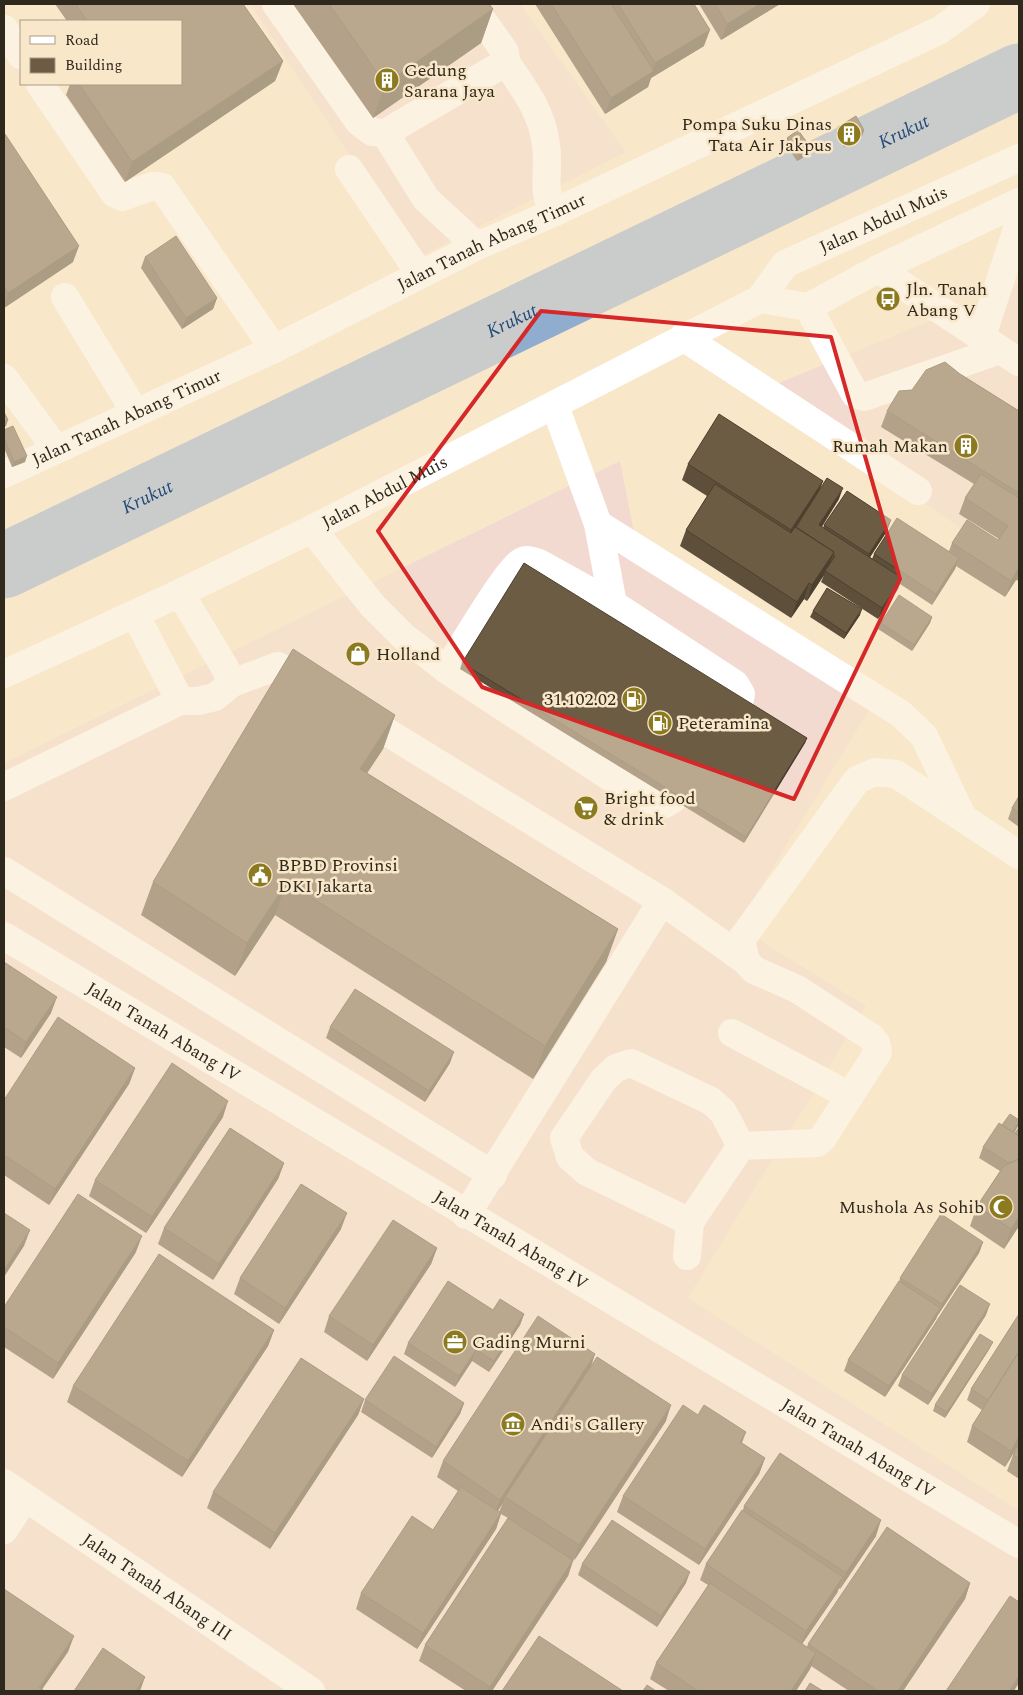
<svg xmlns="http://www.w3.org/2000/svg" width="1023" height="1695" viewBox="0 0 1023 1695" font-family="Spectral,serif">
<rect width="100%" height="100%" fill="#f9e7ca"/>
<path fill="#f2dad1" d="M250,4H520L626,152L417,258Z
M1019,284V571L767,388Z
M620,461L637,548L876,699L737,926L866,1006L688,1298L1019,1511V1691H4V763Z"/>
<g fill="none" stroke-linecap="round" stroke-linejoin="round">
<path stroke="#90acce" stroke-width="65" id="s1" d="M4,566L1019,76"/>
<g stroke="#fff" stroke-width="28">
<path d="M276,4L359,122L372,132L385,133L506,62L505,52L471,4"/>
<path d="M4,29L21,55"/>
<path d="M506,62C524,89 542,111 546,145C550,171 541,186 553,213"/>
<path d="M40,84L115,194L122,197L153,186L162,187L274,349"/>
<path d="M385,133L426,199L477,246"/>
<path d="M349,169L420,274"/>
<path d="M878,269L1019,362"/>
<path d="M65,297L135,412"/>
<path d="M808,307L855,394L864,397L1000,350"/>
<path d="M683,337L918,491"/>
<path d="M981,339L1019,223"/>
<path d="M4,378L56,449"/>
<path d="M555,406L598,524L613,604"/>
<path id="s2" d="M4,474L274,349L477,246L553,213L940,30L976,4"/>
<path d="M598,524L901,714L924,736L963,818"/>
<path d="M312,529L372,605L403,636L447,670C459,652 507,569 521,562C527,558 533,561 539,563L613,604L735,684L741,694L739,703"/>
<path d="M180,593L224,666L232,683"/>
<path d="M135,614L180,701"/>
<path d="M447,670L616,781L650,800L665,804L673,799"/>
<path d="M356,713L662,901L746,961"/>
<path d="M4,787L180,701H198L215,697L232,683L278,666L313,686"/>
<path d="M4,871L493,1175"/>
<path id="s3" d="M4,936L1019,1544"/>
<path d="M732,1033L850,1096"/>
<path d="M466,1215L662,901"/>
<path d="M690,1222L587,1172L570,1157L564,1138L604,1079L616,1068L631,1063L711,1101L723,1112L741,1146"/>
<path d="M687,1256L690,1222L741,1146L817,1143L822,1139L878,1052L876,1043L871,1037L797,989L754,970L746,961L741,940L857,780L875,772L896,774L1019,855"/>
<path id="s4" d="M4,1483L311,1691"/>
<path d="M4,1530L25,1498"/>
</g>
<g stroke="#fff" stroke-width="28">
<path d="M760,299L808,307L878,269L1019,202"/>
<path id="s5" d="M4,674L180,593L312,529L760,299L785,264L1019,158"/>
</g>
</g>
<path fill="#5d4f3a" fill-rule="evenodd" d="M55,4H243L283,61L275,81L125,182L66,95L70,84H181V21H67Z
M293,4H489L493,9L481,43L373,118Z
M535,4H694L704,46L651,78L648,87L605,114Z
M699,4H780L721,40Z
M838,127L864,130L862,136L844,147L836,133Z
M4,135L73,262L4,308Z
M787,138L811,148L809,154L797,161L785,143Z
M145,257L217,298L213,309L182,329L141,268Z
M960,374L1019,411V581L1016,580L1005,597L956,566L955,569L932,605L900,584L898,589L878,619L821,582L824,575L807,601L804,599L791,618L680,546L686,530L707,496L682,480L688,464L823,481L819,491L839,499L822,527L823,528L824,525L891,520L887,531L870,557L872,559L874,554L949,551L952,543L998,540L999,539L959,514L965,498L974,484L881,427L887,411L912,390Z
M4,430L25,462L12,467L4,448Z
M813,611L860,615L844,639L810,617Z
M932,617L930,623L912,651L878,629L881,623Z
M462,663L807,738L805,743L744,843L460,669Z
M395,715L383,749L367,773L618,929L606,962L533,1079L275,915L235,976L141,915L153,882Z
M1019,796V827L1008,819L1012,808Z
M4,962L51,1013L21,1058L4,1047Z
M330,1027L450,1063L425,1102L326,1038Z
M135,1068L129,1084L49,1205L4,1175V1100Z
M223,1117L146,1233L89,1196L95,1180Z
M1002,1125L1018,1126L1014,1133H1015L1019,1130V1226L1004,1249L970,1226L977,1206L1000,1171L979,1158L983,1147Z
M284,1163L278,1179L213,1280L158,1244L164,1228Z
M341,1229L279,1324L234,1294L240,1278Z
M983,1242L979,1253L938,1315L936,1319L885,1397L844,1371L848,1360L899,1283L900,1278Z
M437,1248L431,1264L367,1361L324,1332L329,1316Z
M136,1252L53,1379L4,1347V1307Z
M493,1310L524,1314L520,1325L489,1372L472,1361L455,1387L404,1354L408,1343Z
M1019,1314V1444L1005,1467L967,1442L972,1426L982,1410L967,1400L971,1389Z
M986,1315L928,1405L898,1386L902,1375Z
M274,1330L268,1346L182,1477L67,1402L73,1386Z
M990,1348L945,1418L933,1411L935,1405Z
M591,1366L666,1421L573,1561L568,1576L492,1691H466L419,1661L425,1645L508,1518L501,1514L496,1529L417,1649L356,1609L361,1593L433,1530L458,1491L437,1477L443,1461ZM503,1503L499,1512L498,1511Z
M364,1399L358,1415L270,1549L207,1508L213,1492Z
M365,1400L464,1403L460,1414L432,1458L361,1412Z
M742,1443L765,1458L759,1474L699,1565L617,1512L623,1496Z
M1019,1445V1479L1007,1471L1013,1455Z
M744,1506L876,1536L840,1589L839,1588L837,1593L802,1644L807,1647L808,1644L970,1583L965,1599L903,1691H849L811,1666L810,1669L796,1691H669L650,1679L656,1663L708,1585L700,1580L706,1564L743,1510Z
M582,1564L686,1583L657,1627L578,1575Z"/>
<path fill="#4c402f" d="M760,4H780L721,40L727,24Z
M493,9L481,43L373,118L385,84Z
M710,30L704,46L651,78L648,87L605,114L611,98L652,72L655,63Z
M283,61L275,81L125,182L132,162Z
M864,130L862,136L844,147L846,141Z
M811,148L809,154L797,161L800,155Z
M79,246L73,262L4,308V305L8,293Z
M217,298L213,309L182,329L186,318Z
M8,420L6,426L4,427V422Z
M27,456L25,462L12,467L14,462Z
M823,481L817,497L785,546L791,530Z
M843,488L839,499L815,536L819,525Z
M891,520L887,531L865,565L869,554Z
M834,552L828,568L825,571L824,575L807,601L812,585Z
M959,558L955,569L932,605L936,594Z
M1019,568V572L1016,580L1005,597L1011,581Z
M902,578L898,589L878,619L882,608Z
M809,583L804,599L791,618L797,602Z
M862,609L860,615L844,639L846,633Z
M932,617L930,623L912,651L914,645Z
M395,715L383,749L348,802L360,769Z
M807,738L805,743L744,843L746,837Z
M287,882L275,915L235,976L247,943Z
M618,929L606,962L533,1079L545,1046Z
M57,997L51,1013L21,1058L26,1042Z
M454,1052L450,1063L425,1102L429,1091Z
M135,1068L129,1084L49,1205L55,1189Z
M228,1101L223,1117L146,1233L152,1217Z
M1019,1122L1018,1126L1009,1141L1011,1136Z
M284,1163L278,1179L213,1280L219,1264Z
M347,1213L341,1229L279,1324L285,1308Z
M1019,1217V1226L1004,1249L1011,1229Z
M30,1230L24,1246L4,1277V1270Z
M142,1236L136,1252L53,1379L58,1363Z
M983,1242L979,1253L938,1315L942,1304Z
M437,1248L431,1264L367,1361L373,1345Z
M990,1304L986,1315L928,1405L932,1394Z
M940,1308L936,1319L885,1397L889,1386Z
M524,1314L520,1325L489,1372L494,1361Z
M274,1330L268,1346L182,1477L188,1461Z
M993,1342L990,1348L945,1418L947,1412Z
M476,1350L472,1361L455,1387L459,1376Z
M1019,1351V1356L984,1411L988,1400Z
M595,1354L590,1370L505,1497L503,1503L494,1515L500,1500Z
M364,1399L358,1415L270,1549L275,1533Z
M464,1403L460,1414L432,1458L436,1447Z
M671,1405L666,1421L574,1561L579,1545Z
M746,1432L740,1448V1442Z
M1019,1437V1444L1005,1467L1011,1451Z
M765,1458L759,1474L699,1565L705,1549Z
M501,1513L496,1529L417,1649L423,1633Z
M881,1520L876,1536L840,1589L846,1573Z
M573,1560L568,1576L492,1691H488L490,1687Z
M690,1572L686,1583L657,1627L661,1616Z
M843,1577L837,1593L800,1647L806,1631Z
M970,1583L965,1599L903,1691H898Z
M74,1636L68,1652L41,1691L39,1688Z
M816,1653L810,1669L796,1691H791Z
M1019,1676V1683L1014,1691H1009Z
M145,1677L140,1691H136Z"/>
<path fill="#6c5c43" stroke="#4c402f" d="M76,4H243L283,61L132,162L79,84H181V21H87Z
M329,4H489L493,9L385,84Z
M551,4H611L654,71L611,98Z
M618,4H694L710,30L655,63Z
M715,4H760L727,24Z
M856,116L864,130L846,141L838,127Z
M798,130L811,148L800,155L787,138Z
M5,134L79,246L8,293L4,286V135Z
M176,236L217,298L186,318L145,257Z
M945,362L960,374L1019,411V493L887,411L899,391L912,390L926,370Z
M4,412L8,420L4,422Z
M719,414L823,481L791,530L688,464Z
M13,426L27,456L14,462L4,438V430Z
M981,474L1019,498V568L1011,581L952,543L967,520L998,540L1008,526L965,498Z
M827,478L843,488L819,525L902,578L882,608L825,571L835,556L833,555L834,552L796,527Z
M715,484L791,533L795,527L834,552L812,585L809,583L797,602L686,530Z
M847,491L891,520L869,554L824,525Z
M897,518L959,558L936,594L874,554Z
M524,563L807,738L746,837L462,663Z
M827,588L862,609L846,633L813,611Z
M899,595L932,617L914,645L881,623Z
M293,649L395,715L360,769L618,929L545,1046L287,882L247,943L153,882Z
M1019,796V813L1012,808Z
M4,962L57,997L26,1042L4,1027Z
M355,989L454,1052L429,1091L330,1027Z
M58,1017L135,1068L55,1189L4,1155V1100Z
M172,1063L228,1101L152,1217L95,1180Z
M1010,1114L1019,1120V1122L1013,1132L1002,1125Z
M999,1123L1019,1136V1160V1159L1009,1163L983,1147Z
M230,1128L284,1163L219,1264L164,1228Z
M1018,1129L1019,1130V1136L1015,1133Z
M1019,1159V1217L1011,1229L977,1206L1004,1166Z
M301,1184L347,1213L285,1308L240,1278Z
M78,1194L142,1236L58,1363L4,1327V1307Z
M4,1213L30,1230L4,1270Z
M941,1214L983,1242L942,1304L900,1278Z
M393,1220L437,1248L373,1345L329,1316Z
M159,1254L274,1330L188,1461L73,1386Z
M448,1281L493,1310L500,1299L524,1314L494,1361L476,1350L459,1376L408,1343Z
M899,1281L940,1308L889,1386L848,1360Z
M960,1285L990,1304L932,1394L902,1375Z
M1019,1314V1351L988,1400L971,1389Z
M538,1316L595,1354L500,1500L443,1461Z
M980,1334L993,1342L947,1412L935,1405Z
M1019,1352V1437L1011,1451L972,1426Z
M394,1356L464,1403L436,1447L365,1400Z
M597,1357L671,1405L579,1545L505,1497Z
M301,1358L364,1399L275,1533L213,1492Z
M683,1405L698,1415L704,1405L746,1432L740,1442L765,1458L705,1549L623,1496Z
M1019,1445V1459L1013,1455Z
M780,1453L881,1520L846,1573L744,1506Z
M461,1487L501,1513L423,1633L361,1593L412,1516L433,1530Z
M742,1510L843,1577L806,1631L706,1564Z
M508,1518L573,1560L490,1687L425,1645Z
M612,1520L690,1572L661,1616L582,1564Z
M887,1527L970,1583L898,1691H878L808,1644Z
M710,1583L816,1653L791,1691H698L656,1663Z
M4,1589L74,1636L39,1688L45,1691H4Z
M1010,1596L1019,1602V1676L1009,1691H946Z
M539,1636L623,1691H502Z
M103,1648L145,1677L136,1691H74Z
M810,1683L823,1691H805Z
M647,1685L656,1691H643Z"/>
<path d="M0 0H1023V1695H0ZM541,311L831,337L900,579L794,799L482,687L378,531Z" fill="#f9e7ca" fill-opacity=".55" fill-rule="evenodd"/>
<path fill="none" stroke="#d62828" stroke-width="4" stroke-linejoin="round" d="M541,311L831,337L900,579L794,799L482,687L378,531Z"/>
<defs>
<symbol id="building-disc" viewBox="-11 -11 22 22"><circle r="9.5" fill="#8b7a1f" stroke="#f9e7ca"/><path d="M-4-6H4V6H1V3H-1V6H-4ZM-2.5-4.3h1.7v1.8h-1.7ZM.8-4.3h1.7v1.8H.8ZM-2.5-1h1.7V.8h-1.7ZM.8-1h1.7V.8H.8Z" fill="#fff"/></symbol>
<symbol id="bus-disc" viewBox="-11 -11 22 22"><circle r="9.5" fill="#8b7a1f" stroke="#f9e7ca"/><path d="M-5-6H5V4H4V6H2V4H-2V6H-4V4H-5ZM-3.5-4V0h7V-4ZM-3.5 1.2v1.5H-2V1.2ZM2 1.2v1.5H3.5V1.2Z" fill="#fff"/></symbol>
<symbol id="shop-disc" viewBox="-11 -11 22 22"><circle r="9.5" fill="#8b7a1f" stroke="#f9e7ca"/><path d="M-5-2.5h2.3a2.7 3.5 0 0 1 5.4 0H5L5.5 6h-11ZM-1.5-2.5h3a1.5 2.3 0 0 0-3 0Z" fill="#fff"/></symbol>
<symbol id="fuel-disc" viewBox="-11 -11 22 22"><circle r="9.5" fill="#8b7a1f" stroke="#f9e7ca"/><path d="M-5.5-6h7V0h2V4h1.3V-2.5L3-4.5l.8-.8L6-3V5H2.5V1h-1V6h-7ZM-4.2-4.7v3.2H.2V-4.7Z" fill="#fff"/></symbol>
<symbol id="supermarket-disc" viewBox="-11 -11 22 22"><circle r="9.5" fill="#8b7a1f" stroke="#f9e7ca"/><path d="M-6-5.5h2.5l.6 2H6L4.5 2H-2.5L-4.4-4H-6ZM-1.5 3.2a1.3 1.3 0 1 0 .1 0ZM3 3.2a1.3 1.3 0 1 0 .1 0Z" fill="#fff"/></symbol>
<symbol id="civic-disc" viewBox="-11 -11 22 22"><circle r="9.5" fill="#8b7a1f" stroke="#f9e7ca"/><path d="M-.6-6.5H3V-4.5H.6V-3L4-1V1h2V6H-6V1h2V-1L-.6-3ZM-1.2 2.5V6h2.4V2.5Z" fill="#fff"/></symbol>
<symbol id="mosque-disc" viewBox="-11 -11 22 22"><circle r="9.5" fill="#8b7a1f" stroke="#f9e7ca"/><path d="M3.5-4.9A6 6 0 1 0 3.5 4.9A5 5 0 1 1 3.5-4.9Z" fill="#fff"/></symbol>
<symbol id="office-disc" viewBox="-11 -11 22 22"><circle r="9.5" fill="#8b7a1f" stroke="#f9e7ca"/><path d="M-6-3h4V-5.5h4V-3h4V5H-6ZM-1-4.5V-3h2v-1.5ZM-6 0V1H6V0Z" fill="#fff"/></symbol>
<symbol id="museum-disc" viewBox="-11 -11 22 22"><circle r="9.5" fill="#8b7a1f" stroke="#f9e7ca"/><path d="M0-6L6-3V-2H-6V-3ZM-5-1h2V3h-2ZM-1-1h2V3h-2ZM3-1h2V3H3ZM-6 4H6V6H-6Z" fill="#fff"/></symbol>
</defs>
<g fill-rule="evenodd">
<use href="#building-disc" x="373" y="66" width="28" height="28"/>
<use href="#building-disc" x="835" y="120" width="28" height="28"/>
<use href="#bus-disc" x="874" y="285" width="28" height="28"/>
<use href="#building-disc" x="952" y="432" width="28" height="28"/>
<use href="#shop-disc" x="344" y="640" width="28" height="28"/>
<use href="#fuel-disc" x="620" y="685" width="28" height="28"/>
<use href="#fuel-disc" x="646" y="709" width="28" height="28"/>
<use href="#supermarket-disc" x="572" y="794" width="28" height="28"/>
<use href="#civic-disc" x="246" y="861" width="28" height="28"/>
<use href="#mosque-disc" x="987" y="1193" width="28" height="28"/>
<use href="#office-disc" x="441" y="1328" width="28" height="28"/>
<use href="#museum-disc" x="499" y="1410" width="28" height="28"/>
</g>
<g text-anchor="middle" dominant-baseline="central" stroke-width="5" stroke-linejoin="round" paint-order="stroke">
<g font-size="18" fill="#2f281d" stroke="#f9e7ca" text-anchor="start">
<text x="404" y="70">Gedung<tspan x="404" dy="21">Sarana Jaya</tspan></text>
<text x="832" y="124" text-anchor="end">Pompa Suku Dinas<tspan x="832" dy="21">Tata Air Jakpus</tspan></text>
<text x="906" y="289">Jln. Tanah<tspan x="906" dy="21">Abang V</tspan></text>
<text x="948" y="446" text-anchor="end">Rumah Makan</text>
<text x="376" y="654">Holland</text>
<text x="616" y="699" text-anchor="end">31.102.02</text>
<text x="678" y="723">Peteramina</text>
<text x="604" y="798">Bright food<tspan x="604" dy="21">&amp; drink</tspan></text>
<text x="278" y="865">BPBD Provinsi<tspan x="278" dy="21">DKI Jakarta</tspan></text>
<text x="984" y="1207" text-anchor="end">Mushola As Sohib</text>
<text x="472" y="1342">Gading Murni</text>
<text x="530" y="1424">Andi's Gallery</text>
</g>
<g font-size="18" fill="#2f281d" stroke="#f9e7ca">
<text stroke="none"><textPath href="#s5" startOffset="995">Jalan Abdul Muis</textPath></text>
<text stroke="none"><textPath href="#s2" startOffset="540">Jalan Tanah Abang Timur</textPath></text>
<text stroke="none"><textPath href="#s2" startOffset="135">Jalan Tanah Abang Timur</textPath></text>
<text stroke="none"><textPath href="#s5" startOffset="422">Jalan Abdul Muis</textPath></text>
<text stroke="none"><textPath href="#s3" startOffset="186">Jalan Tanah Abang IV</textPath></text>
<text stroke="none"><textPath href="#s3" startOffset="591">Jalan Tanah Abang IV</textPath></text>
<text stroke="none"><textPath href="#s3" startOffset="996">Jalan Tanah Abang IV</textPath></text>
<text stroke="none"><textPath href="#s4" startOffset="185">Jalan Tanah Abang III</textPath></text>
</g>
<g font-size="19" font-style="italic" fill="#234a78" stroke="#f9e7ca">
<text stroke="none"><textPath href="#s1" startOffset="999">Krukut</textPath></text>
<text stroke="none"><textPath href="#s1" startOffset="564">Krukut</textPath></text>
<text stroke="none"><textPath href="#s1" startOffset="159">Krukut</textPath></text>
</g>
</g>
<rect width="1023" height="1695" fill="none" stroke="#2f281d" stroke-width="10"/>
<rect x="20" y="20" width="162" height="65" fill="#f9e7ca" stroke="#a89b85"/>
<rect x="30" y="36" width="25" height="8" fill="#ffffff" stroke="#a89b85"/>
<text x="65" y="45" font-size="15" fill="#2f281d">Road</text>
<rect x="30" y="58" width="25" height="15" fill="#6c5c43" stroke="#a89b85"/>
<text x="65" y="70" font-size="15" fill="#2f281d">Building</text>
</svg>
